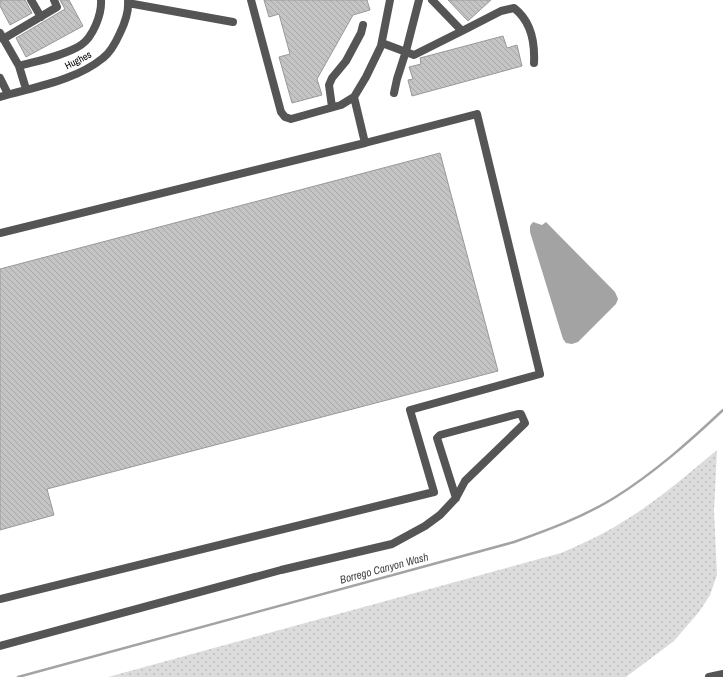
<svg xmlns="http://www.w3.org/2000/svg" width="723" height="677" viewBox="0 0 723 677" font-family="'Archivo Narrow',sans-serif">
<defs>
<pattern id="grass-dots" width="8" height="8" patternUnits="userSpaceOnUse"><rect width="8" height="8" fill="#dcdcdc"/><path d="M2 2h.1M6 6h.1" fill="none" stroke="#bbb" stroke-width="1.8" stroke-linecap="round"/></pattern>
<pattern id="building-back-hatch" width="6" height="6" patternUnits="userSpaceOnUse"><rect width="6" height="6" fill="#c4c4c4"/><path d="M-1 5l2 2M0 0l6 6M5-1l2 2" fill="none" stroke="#a7a7a7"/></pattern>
</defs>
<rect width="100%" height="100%" fill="#fff"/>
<path fill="url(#grass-dots)" d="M717,450L714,511L717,575L710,595L699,612L674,641L626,677H108L561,553C582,544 604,534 624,521C657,501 687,475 717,450Z"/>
<path fill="#a3a3a3" d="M533,222L542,225L546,222L615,292L618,299L616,304L578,342L572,344L566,343L563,339L530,232V226Z"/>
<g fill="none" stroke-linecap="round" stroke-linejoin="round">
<path stroke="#a3a3a3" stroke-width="2.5" d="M18,677L514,542C548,530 583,517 614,498C654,473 689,442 723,410"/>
</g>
<path fill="url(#building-back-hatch)" stroke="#999" d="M0,0H25L32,13L10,25L0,6Z
M60,0H69L83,26L26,57L16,38L65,9Z
M264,0H367L370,10L353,15L317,79L322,95L292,103L279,57L290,54L279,14L269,17Z
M448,0H491L468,21Z
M503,36L507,48L517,45L522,66L412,96L408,80L413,79L409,67L421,64L420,58Z
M440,153L498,371L47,489L54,515L0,530V269Z"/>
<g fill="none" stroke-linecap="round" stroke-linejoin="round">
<path stroke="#555" stroke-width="8" d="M31,0L41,17
M251,0L281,112L285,117L291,119L341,105L354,97L366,77L381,46L390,0
M432,0L462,31L501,11L514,8C531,21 535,43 534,63
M128,3L233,22
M0,33L19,66L26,89
M3,39L57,7L54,0
M382,43L414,55L462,31
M19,66C37,61 66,55 81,45C93,37 102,14 101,0
M0,78L8,94
M394,93L397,79L406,51L419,0
M0,97C34,87 75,81 103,58C111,52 116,42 120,33C125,23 129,11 128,0
M332,107L329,85L332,78L346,61L361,33L363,25
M0,233L365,143L354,97
M0,599L434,492L410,410L540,374L477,114L365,143
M0,646L281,570L392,544L425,526L440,515L456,498L465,481L525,423L521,414H518L440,435L437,438L456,498
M709,677L723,674"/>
</g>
<g text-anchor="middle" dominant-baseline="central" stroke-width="3.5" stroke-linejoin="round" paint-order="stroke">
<g font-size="10" fill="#000" stroke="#fff">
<text transform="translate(78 60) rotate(-27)">Hughes</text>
</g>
<g font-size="11" font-style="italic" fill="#444" stroke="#fff">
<text transform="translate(384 568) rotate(-15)">Borrego Canyon Wash</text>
</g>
</g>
</svg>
